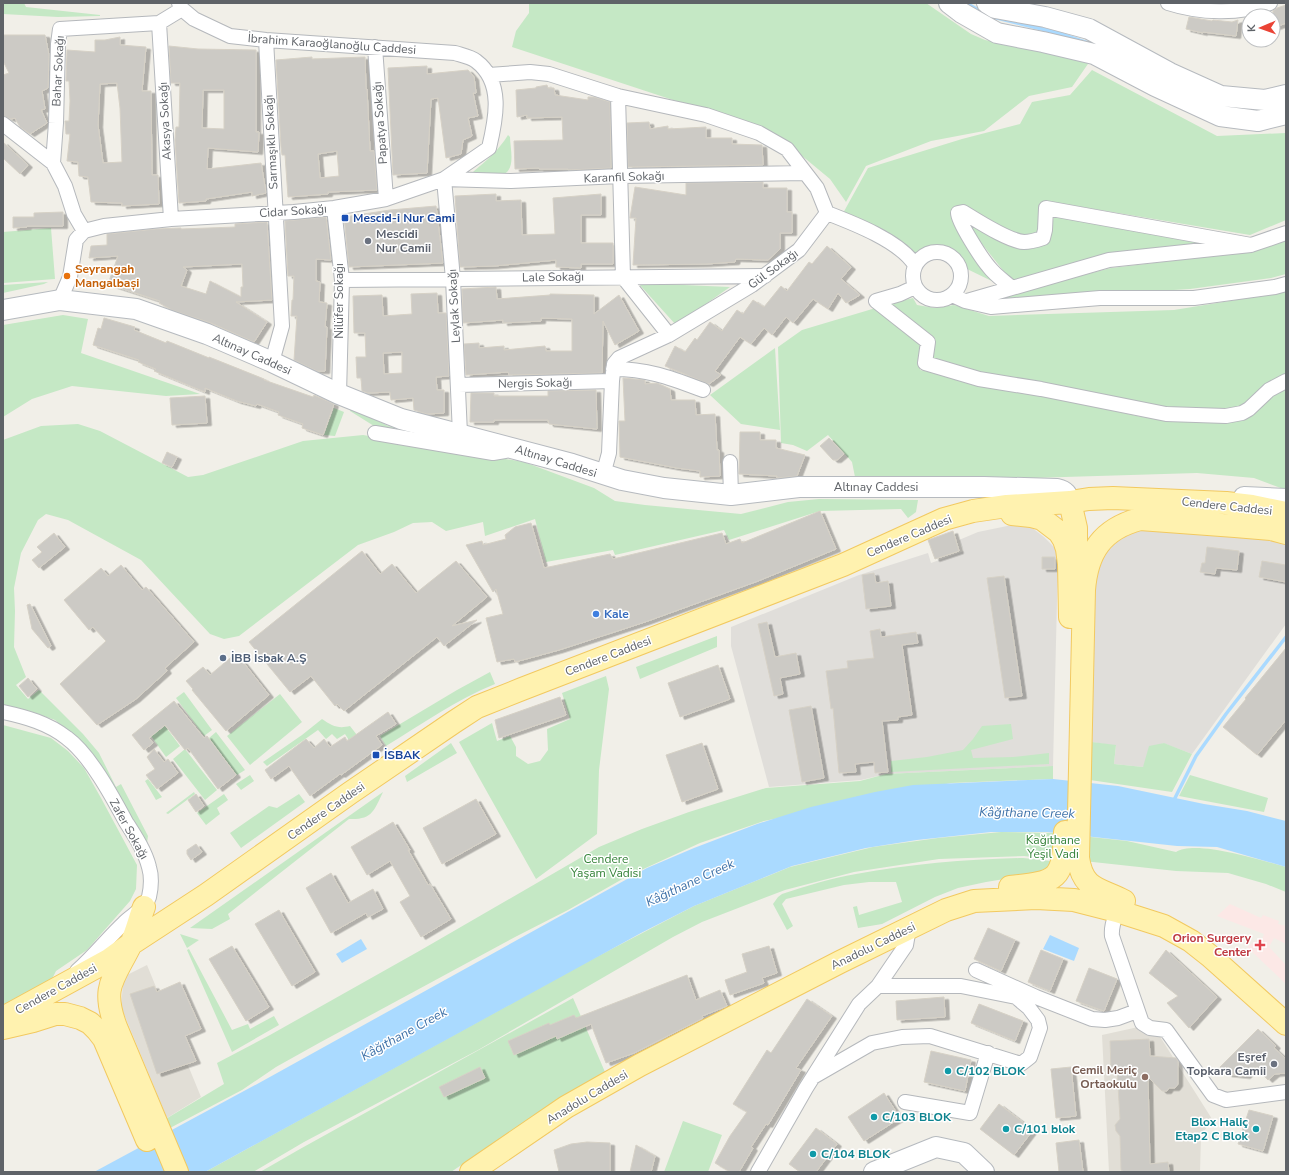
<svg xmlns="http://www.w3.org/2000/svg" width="1289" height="1175" viewBox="0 0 1289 1175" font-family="'Nunito Sans',sans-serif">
<defs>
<filter id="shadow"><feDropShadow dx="4.5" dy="2.5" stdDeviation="0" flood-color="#0004"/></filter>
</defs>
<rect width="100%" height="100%" fill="#f1efe8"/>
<path fill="#e0deda" d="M1012,525L1031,527L1044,537L1055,548L1058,560L1053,766L886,774L861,780L769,787L731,646V627L859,575L928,553L931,563L964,551L959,540L978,532Z
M1142,530L1264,537L1286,543V624L1192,754L1163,743L1143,767L1114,764L1116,746L1092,742V651L1096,565L1115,542L1127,534Z"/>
<path fill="#e1ded6" d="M147,965L201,1097L167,1118L121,1007L123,984L127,975Z
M1152,1024L1212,1119L1201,1136L1200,1172H1109L1102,1035Z"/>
<path fill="#fce8e6" d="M1230,904L1261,918L1263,915L1279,921L1278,924L1286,926V944L1274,938L1269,947L1286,965V984L1247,947L1258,939L1261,942L1264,934L1217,916Z"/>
<path fill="#c5e8c5" d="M3,3H24L26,7L100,15V16L58,17L3,14Z
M529,3H926L971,34L985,40L1090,61L1072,87L1029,96L984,131L931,141L866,166L846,202L830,179L801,155L755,127L512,47L516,31L529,13Z
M1092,70L1217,136L1286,133V220L1250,235L1046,201L1042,210V232L1026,237L953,218L981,268L1003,285L1002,286L965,268L952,252L939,248L927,250L916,257L842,215L868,168L962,139L1020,124L1032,102L1070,95Z
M508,135L510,137C510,148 516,168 504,174L474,175L473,172C486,161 499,150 508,135Z
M1054,216L1212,245L1108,253L1013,283L963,220L1017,247L1049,242Z
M51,228L55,279L3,283V232Z
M1286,240V274L1271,278L1190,289L981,302L980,301L1111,268L1256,251Z
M48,282L44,284L3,293V285Z
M638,283L730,287L676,325Z
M1286,289V377L1239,409L1169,412L981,376L928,360L932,340L888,304L913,298L917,305L935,308L954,305L989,316L1174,310L1254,297Z
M879,307L923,344L920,370L1142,417L1223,423L1249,415L1286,384V490L1254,478L1197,473L1031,478L855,477L852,462L828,435L807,451L793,445L781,443L778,347L802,330Z
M63,315L88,319L81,353L200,394L166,396L72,386L32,399L3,417V325Z
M775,348L780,430L741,424L710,395Z
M351,407L388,426L446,439L382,431L350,411Z
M334,408L344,412L335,436L324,435Z
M78,424L100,431L188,477L203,475L303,441L363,435L524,462L594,488L615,501L645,505L741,514L788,502L819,499L918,500L916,512L908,518L901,509L820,511L729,540L724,530L615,555L613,550L546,562L535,519L485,536L483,522L446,531L432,522L413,523L394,532L358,545L239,636L224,639L210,634L141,560L68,520L46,514L38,520L21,553L14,588L15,611L14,647L26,677L16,685L28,699L39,690L83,734L99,753L116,787L121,784L148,836L147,843L87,749L55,720L26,710L22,711L3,707V440L41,426Z
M717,636V647L640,679L636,667Z
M490,672L495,684C456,700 422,724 386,746L380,736L457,690Z
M606,676L609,689L599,770L597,834L536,879L459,742L492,723L497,741L510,736L516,747V756L528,764L540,761L548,750L547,729L570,719L562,693Z
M184,692L212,730L204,736L176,698Z
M280,694L302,722L250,765L227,736Z
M322,719C332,726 338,729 350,726L370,752L354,748L345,734L337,739L332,734L326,739L318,730L267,766L263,762L302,735Z
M1011,724L1013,739L971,750L973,758L1013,757L1049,753V764L891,772V761L927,757L963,750L973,739L982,726Z
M3,725L51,738L68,751L84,768L101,798L137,865L136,889L130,901L87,950L56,971L51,981L3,1010Z
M165,726L180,746L166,757L151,736Z
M216,732L245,770L237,775L209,738Z
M1092,742L1116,745L1114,764L1143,767L1149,746L1164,743L1192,754L1172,792L1090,780Z
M451,743L457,753L407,782L405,776Z
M185,749L217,790L205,800L173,759Z
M1053,766V779L951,783L764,821L700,843L626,877L568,910L517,936L319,1043L276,1067L242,1090L170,1128L164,1120L224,1084L217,1063L270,1035L421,950L599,847L642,829L689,812L766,788L860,781L886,774Z
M250,775L254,781L241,790L236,784Z
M1190,775L1268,798L1264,812L1179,796Z
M148,779L162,797L156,800L145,781Z
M194,792L195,794L168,814L166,813Z
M383,792C374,811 372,820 349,819L228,914L230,919L212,929L190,928Z
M224,794L228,800L217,808L220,814L206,825L197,813Z
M299,794L305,802L241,848L230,833L269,806L277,808Z
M1001,832L1055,833L1127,841L1176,852C1195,839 1264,861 1286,867V892L1266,884L1228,873L1176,871L1093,862L1051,859L1024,856L939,859L854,872L785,890L702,922L673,937L478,1050L304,1142L253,1172H205L583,964L694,906L790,867L873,847L938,838Z
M1023,858L1051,861L1049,868L1040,873L986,882L958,888L935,897L882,924L858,928L853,907L857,906L859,915L902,902L896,882H869L844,885L786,899L782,904L793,926L787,930L773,904L778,897L782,894C807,886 831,878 856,874C912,864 967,859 1023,858Z
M180,934L199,940L187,948Z
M189,949L232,1030L248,1024L250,1029L274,1016L279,1025L232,1052L187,950Z
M573,998L605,1072L528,1120L451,1172H260L300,1149Z
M683,1121L722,1135L708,1172H664Z"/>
<path fill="#aadaff" d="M1053,779L1118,786L1204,804L1247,811L1286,821V867L1217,847L1177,846L1047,832H991L917,840L866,848L792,866L694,906L641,933L205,1172H94L259,1083L647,868L694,848L757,824L811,807L875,792L913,785Z
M1050,935L1079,948L1074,961L1043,949Z
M361,939L367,949L342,963L336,954Z"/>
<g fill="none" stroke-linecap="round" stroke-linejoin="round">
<path stroke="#aadaff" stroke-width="3.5" d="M966,3L989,16L1058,33L1088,43
M1173,802L1196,756L1226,714L1286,637"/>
</g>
<path fill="#cccac5" stroke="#d6d1c6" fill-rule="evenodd" filter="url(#shadow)" d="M1286,5V23L1273,28V11L1277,8Z
M1189,17L1212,21L1213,20L1232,22L1238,20L1236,36L1203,32V33L1186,29Z
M3,35H45L49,55L48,88L42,91L45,109L41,110L47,123L30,134L20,127L15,118L11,119L3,116V75L9,73L3,61Z
M120,37V45L146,47L142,91H151L152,175H158L159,204L122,206V203L91,202L88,177L79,176L78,162L67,161L70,134H66L65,121H69L70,101L69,81H66L67,50L95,52V40H105ZM117,83L120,108L122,162L103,163L98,125L100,84Z
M169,46L198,49L256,50V132H259L258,152L208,148L207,169L261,163L266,193L252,196V192L206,199V201L179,203L175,140L176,127H179L180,83H171ZM203,90H224V129L202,128Z
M312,57V59L365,57L366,89H367L370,151H374L377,190L328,192V194L288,197L285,155H282L281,147L276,60ZM337,151L339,176L320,178L318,154Z
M427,66V74L468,70L474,77L476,93H473L478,116L468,118L472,136L463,140L461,154L446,158L438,98L431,99L427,173L393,175L388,68Z
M547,85L548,88H554L555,95L588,100V97H594L610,102L611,168L568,170V169H539V168L515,169L514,141L563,140L562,117L527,118V115L517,117L516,90L536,88V87Z
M649,122L650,129L668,126V129L706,127V138H732V144L762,145L763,165L628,167L627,123Z
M3,142L28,165L20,174L3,158Z
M763,182V188H787V212H792V233H780V249L768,260L736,259L735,262L706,264L633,265L636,218H630L635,187L686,195V183Z
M496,194V201L521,200L522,235L555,234L553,198L601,194V215H581V243H613V264H581V268L556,267V260L494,266L460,267L455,196Z
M436,206L443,263L349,267L344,217L390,210Z
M63,212V226H27V227L13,228V217H34V213Z
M326,217L331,260L316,259V281L320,282L319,302L327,303L325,327H327L325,371H317L294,360L297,316H291L292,300H293L294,276H288L285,221Z
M267,222L272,300L236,302L267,322L254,342L211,323L172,310L159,303L160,301L108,284L118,256L89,258L91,246L107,245V234L156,229L181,228V229L235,227V224ZM242,264L243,287H241V297L210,281L206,294L181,286L187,270L183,267Z
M827,246L851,267L841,279L860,295L846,303L838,293L828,309L813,299L793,323L786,317L772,335L764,328L751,344L740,337L715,371L721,375L709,384L665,366L675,346L685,352L695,338L697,340L710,322L722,331L737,310L743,314L753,300L764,307L781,286L787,291L809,262L812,264Z
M496,287L497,299L550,295V294L594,295V314L619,295L639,331L615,345L603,321L602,373L509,375L508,372L466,375L464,344L479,343V348L504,346V350L545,346L546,351H572V319L541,318V321L503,323V320L463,323L462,289Z
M437,293L438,313H446L449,376L436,377L437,390H444V413L427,414L414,410L413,398L391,400L390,392L368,393L362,391L361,378H357L356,357H366L365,333H354L353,296L382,295L383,316L412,314L411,294ZM402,352V373L384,374L383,353Z
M104,318L135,327L134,330L166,343L167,341L209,358V357L264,379V380L313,397L314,395L334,404L323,435L302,428L303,424L278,415L279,412L257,404L256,406L237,401L205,388V392L154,371L156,369L138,362L139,360L93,345L98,328L101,329Z
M623,378L645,380V384L657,383L670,389L671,400H695L696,415L715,414L717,450H719L720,476L700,477V471L677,468L620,457L619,421H625Z
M596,390L597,429L549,424L548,420H494V422H470L471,393H494V396H548V391Z
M205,396L207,423L172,425L170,398Z
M740,432H760V440H776V448L805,455L797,476L777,478V476L739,474Z
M829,438L844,454L837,460H833L820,446Z
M167,452L177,457L172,467L162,463Z
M820,511L836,549L758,581L645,622L559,650L515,662L514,659L497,662L486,618L503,614L496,589L493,592L466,545L482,541L483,545L506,539L505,535L515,527L531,523L544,568L610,554L613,559L722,533L726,544L740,539L742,543Z
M953,531L959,551L935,559L928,540Z
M54,533L65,547L39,568L32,560L42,552L37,547Z
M1207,547L1239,551L1237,570L1216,568L1215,574L1200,572L1202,563H1205Z
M362,551L380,574L392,564L416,593L456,561L487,597L452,626L477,620L444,646L437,637L344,711L337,704L335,706L311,676L290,692L249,642Z
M1042,557H1055V569H1042Z
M1262,561L1286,565V582L1259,577Z
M121,565L142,590L146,587L194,642L165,668L167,671L136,699L97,725L60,684L106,641L93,627L89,630L64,600L101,568L108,576Z
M874,573L876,583L888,581L891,606L866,609L862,575Z
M1004,576L1022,696L1005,698L987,578Z
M30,604L51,646L48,648L32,629L27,605Z
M767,622L775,657L796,653L800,674L780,678L783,694L774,696L758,624Z
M880,629L881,637L916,632L918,643L902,645L912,715L898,717V720L882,721L888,772L875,773L874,762L855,764L856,772L839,773L833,708L831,709L826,671L848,668L847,661L874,658L870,631Z
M1286,648V720L1257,755L1223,727L1246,699L1245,698Z
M236,653L269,695L226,731L192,690L193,689L186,681L203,667L210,675Z
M718,665L730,699L680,717L668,683Z
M28,678L37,689L28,697L19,686Z
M560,697L566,715L499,738L495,720Z
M174,701L204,738L207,736L236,775L218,789L188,748L185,750L165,725L149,738L153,743L144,750L132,735Z
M811,706L824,778L802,782L789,710Z
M388,712L396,724L376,736L382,745L341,775L340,774L310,796L289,766L271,779L265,770L306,739L314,748L324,739L330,747L345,737L347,741Z
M702,743L718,789L682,802L666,755Z
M154,749L164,762L168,759L178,773L157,789L146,775L155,769L147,757Z
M196,794L204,806L196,812L188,800Z
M476,799L496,834L442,864L423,828Z
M393,822L410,850H408L428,885L430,884L451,919L421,937L400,902L410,896L390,861L367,875L351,847Z
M196,844L202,852L191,860L187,854V850Z
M331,873L348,903L373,889L383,909L368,917L366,913L331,933L306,888Z
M279,910L315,972L292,986L255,924Z
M988,928L1015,940L1001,971L974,959Z
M232,946L269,1007L246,1021L209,959Z
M769,946L777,973L762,978L764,983L730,995L725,980L747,972L742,954Z
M1041,950L1063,959L1050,991L1028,982Z
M1166,950L1217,997L1189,1028L1167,1003L1178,996L1149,973Z
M1089,968L1117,979L1104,1011L1076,1001Z
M687,975L696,1000L720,990L727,1006L702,1016L703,1018L634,1053L606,1063L591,1024L557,1039L556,1036L514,1055L508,1041L549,1023L550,1025L574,1015L576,1018Z
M180,982L201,1029L185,1036L196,1061L157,1074L130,994L154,986L157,992Z
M944,997L945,1017L897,1020L896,1001Z
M807,999L832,1016L796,1068L801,1070L768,1125L766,1124L751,1147L753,1148L739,1172H730L715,1163L730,1136L747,1112L733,1104L767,1050L771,1053Z
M979,1004L1023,1021L1015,1041L971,1023Z
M1258,1029L1276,1046L1274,1048L1286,1059V1073L1275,1074L1268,1080L1255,1067L1246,1076L1227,1074L1220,1067Z
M1149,1039L1150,1056L1176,1058L1178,1061V1084L1175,1088H1169L1167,1091H1162L1148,1077L1150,1164L1168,1162L1169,1172H1124L1121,1170L1120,1136L1116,1131L1115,1125L1120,1119L1117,1069L1111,1070L1110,1041Z
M931,1051L971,1060L965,1091L924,1082Z
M480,1067L485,1078L444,1097L439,1087Z
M1071,1067L1076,1116L1056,1118L1051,1069Z
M884,1093L900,1118L864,1141L848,1117Z
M999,1104L1033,1130L1014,1155L980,1129Z
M1249,1110L1273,1116L1263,1151L1238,1144Z
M816,1128L837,1144L816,1172H800L789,1164Z
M1079,1140L1083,1172H1059L1056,1143Z
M587,1142L610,1143V1172H559L554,1150L571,1144Z
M636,1145L655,1156L651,1172H630Z"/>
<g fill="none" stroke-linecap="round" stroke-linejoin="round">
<defs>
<path id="street" d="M1168,3C1199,13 1239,15 1270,3
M159,23L171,219
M266,40L282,326L272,362
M375,47L386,199
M489,75L530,72L549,74L618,96L706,115L759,133L787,149L817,188L827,213L799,250L752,285L669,335L619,358L614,364L612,381L609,453L603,475
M618,96L623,277L669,335
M3,124L53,163
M334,208L342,280L339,394
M827,213C853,223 900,241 915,265
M84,231L74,214L65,186L53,163L56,123L58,44L60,29L159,23L182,9
M913 276a24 24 0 1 1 48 0a24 24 0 1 1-48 0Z
M342,280L765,276
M1012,288C1004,281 995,275 989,267C982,259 958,222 958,213L963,212C978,221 1008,241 1024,242C1031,242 1037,240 1043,238L1045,230L1046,208L1251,245
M952,295L965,301L991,307L1100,298H1194L1275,287L1286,284
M60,300L70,277L76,240L84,231L104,226L171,219L294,212L334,208L386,199L444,179L489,148C496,119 504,82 476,61C471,57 461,55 455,53L266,40L230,36L194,19L182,9L179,3
M876,301L928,342L925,363L979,379L1041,389L1166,414L1226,416L1242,413L1249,409L1269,390L1286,381
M876,301L900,294L915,287
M967,301L1109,260L1251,245L1286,233
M613,369C649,369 671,378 703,390
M458,385L612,381
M375,433L493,453L505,451
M460,434L453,279L444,179L511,181L620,176L805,173
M730,462L731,495
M3,712C26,717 48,723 67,738C90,755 112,796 126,822C135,836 145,851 149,867C152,877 151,888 149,897C145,909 132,915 124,923C108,938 94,956 77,971
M1117,911C1114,920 1111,927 1112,936L1142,1023L1150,1028L1166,1030L1213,1095L1226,1100L1286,1092
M976,970L1036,997L1092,1019L1105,1020L1118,1018L1137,1011
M813,1077L872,1043L902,1037L930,1036L1021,1064L1030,1057L1040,1028L1038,1020L1029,1008L1016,997L961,986H878
M905,1102L970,1113L988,1053
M758,1172L806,1088L859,1004L878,986L906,945L909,928"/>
<path id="secondary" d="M949,3L962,13L997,33L1043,42L1094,54L1155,86L1220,116L1258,121L1286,114
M987,3L995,8L1045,17L1089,29L1170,73L1221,96L1265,100L1286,95
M3,310L60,300L136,309L207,334L272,362L339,394L401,419L572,464L622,480L664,488L731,495L799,487H984L1057,489C1066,491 1067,494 1070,502
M1244,497L1286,499
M874,1172L936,1147L964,1153L984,1172"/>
<path id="primary" d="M1070,502L1076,528V560
M1012,514L1031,516L1042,519L1059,532L1064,540L1067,549L1069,564L1070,617
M1010,887C1058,882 1063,880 1065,832
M1124,901C1100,888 1083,891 1078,858L1084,590C1087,552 1102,529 1140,519L1235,526L1271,529L1286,533
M144,907C139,920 136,934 130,946C113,980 101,987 116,1027L177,1172
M3,1018L109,960L131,944L206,895L350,793L454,722L477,707L522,689L843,565L944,519L973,511L1007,506L1070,502L1089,499L1113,498L1226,503L1252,506L1286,513
M3,1028L33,1021L55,1014H65L80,1018L90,1023L97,1030L104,1039L147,1140
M471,1172L566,1107L640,1065L840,962L946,910L974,901L1036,898L1074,900L1117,911L1164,926L1191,941L1210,956L1286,1024"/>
</defs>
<use href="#street" stroke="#b5b8bc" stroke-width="16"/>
<use href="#secondary" stroke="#b6babf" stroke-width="22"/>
<use href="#primary" stroke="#f2c960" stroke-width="24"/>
<use href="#street" stroke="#fff" stroke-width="14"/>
<use href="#secondary" stroke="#fff" stroke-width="20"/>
<use href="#primary" stroke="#fff2af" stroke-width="22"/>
</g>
<g fill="#1a4fb4" stroke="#fff" stroke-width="1.5">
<rect x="341" y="214" width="8" height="8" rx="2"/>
<rect x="372" y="751" width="8" height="8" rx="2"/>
</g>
<g fill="#6b7280" stroke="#fff" stroke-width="1.5">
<circle cx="368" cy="241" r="4"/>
<circle cx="1274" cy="1064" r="4"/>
</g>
<circle fill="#e8710a" stroke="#fff" stroke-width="1.5" cx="67" cy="276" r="4"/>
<circle fill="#3f7fe0" stroke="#fff" stroke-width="1.5" cx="596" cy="614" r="4"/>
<circle fill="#5c6f8a" stroke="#fff" stroke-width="1.5" cx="223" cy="658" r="4"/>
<path fill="#e0444e" stroke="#fff" stroke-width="1.5" d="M1258 939h4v4h4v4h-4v4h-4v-4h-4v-4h4z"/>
<g fill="#0f9aa8" stroke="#fff" stroke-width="1.5">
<circle cx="948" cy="1071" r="4"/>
<circle cx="874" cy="1117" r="4"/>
<circle cx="1006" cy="1129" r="4"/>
<circle cx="1256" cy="1129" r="4"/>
<circle cx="813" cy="1154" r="4"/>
</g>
<circle fill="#8d6e63" stroke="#fff" stroke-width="1.5" cx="1145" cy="1077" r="4"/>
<g text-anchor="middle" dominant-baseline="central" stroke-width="3" stroke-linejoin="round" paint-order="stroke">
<g font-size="12" fill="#5f6368" stroke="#fff">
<text transform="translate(332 44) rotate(4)">İbrahim Karaoğlanoğlu Caddesi</text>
<text transform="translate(58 71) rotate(-87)">Bahar Sokağı</text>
<text transform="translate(165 121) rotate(-93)">Akasya Sokağı</text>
<text transform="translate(380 123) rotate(-94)">Papatya Sokağı</text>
<text transform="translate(271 142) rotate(-93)">Sarmaşıklı Sokağı</text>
<text transform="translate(624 177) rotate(-2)">Karanfil Sokağı</text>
<text transform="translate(293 211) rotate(-4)">Cidar Sokağı</text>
<text transform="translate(773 269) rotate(-36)">Gül Sokağı</text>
<text transform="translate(553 277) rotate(-1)">Lale Sokağı</text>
<text transform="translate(339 301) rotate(-90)">Nilüfer Sokağı</text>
<text transform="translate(454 306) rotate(-93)">Leylak Sokağı</text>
<text transform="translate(252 354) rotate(24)">Altınay Caddesi</text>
<text transform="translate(535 383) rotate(-1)">Nergis Sokağı</text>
<text transform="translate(556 461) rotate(17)">Altınay Caddesi</text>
<text x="876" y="487">Altınay Caddesi</text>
<text transform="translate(1227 506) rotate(6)">Cendere Caddesi</text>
<text transform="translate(909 536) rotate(-23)">Cendere Caddesi</text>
<text transform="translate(608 656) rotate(-21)">Cendere Caddesi</text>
<text transform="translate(326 811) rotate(-35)">Cendere Caddesi</text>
<text transform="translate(129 829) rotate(61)">Zafer Sokağı</text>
<text transform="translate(873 946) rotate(-26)">Anadolu Caddesi</text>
<text transform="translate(56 989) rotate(-29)">Cendere Caddesi</text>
<text transform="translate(587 1097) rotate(-31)">Anadolu Caddesi</text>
</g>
<g font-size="12" font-weight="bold" fill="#164399" stroke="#fff" text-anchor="start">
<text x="353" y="218">Mescid-i Nur Cami</text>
<text x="384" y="755">İSBAK</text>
</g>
<g font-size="12" font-weight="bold" fill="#5b616d" stroke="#fff" text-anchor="start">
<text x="376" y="234">Mescidi<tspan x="376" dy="14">Nur Camii</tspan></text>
<text x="1266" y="1057" text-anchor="end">Eşref<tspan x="1266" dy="14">Topkara Camii</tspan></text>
</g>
<g font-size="12" font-weight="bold" fill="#c56008" stroke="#fff" text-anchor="start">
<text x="75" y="269">Seyrangah<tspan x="75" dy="14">Mangalbași</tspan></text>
</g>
<g font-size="12" font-weight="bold" fill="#366cbe" stroke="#fff" text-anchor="start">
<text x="604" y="614">Kale</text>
</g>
<g font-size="12" font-weight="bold" fill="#4e5e75" stroke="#fff" text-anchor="start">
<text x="231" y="658">İBB İsbak A.Ş</text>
</g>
<g font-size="12" fill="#348238" stroke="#fff">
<text x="1053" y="840">Kağıthane<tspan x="1053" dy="14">Yeşil Vadi</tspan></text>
<text x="606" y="859">Cendere<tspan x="606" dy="14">Yaşam Vadisi</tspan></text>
</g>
<g font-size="12" font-weight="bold" fill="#be3a42" stroke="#fff" text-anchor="end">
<text x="1251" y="938">Orion Surgery<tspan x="1251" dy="14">Center</tspan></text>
</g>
<g font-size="12" font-weight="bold" fill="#785e54" stroke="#fff" text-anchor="end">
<text x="1137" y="1070">Cemil Meriç<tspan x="1137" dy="14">Ortaokulu</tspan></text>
</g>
<g font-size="12" font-weight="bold" fill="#0d838f" stroke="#fff" text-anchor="start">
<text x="956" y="1071">C/102 BLOK</text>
<text x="882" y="1117">C/103 BLOK</text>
<text x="1248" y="1122" text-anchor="end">Blox Haliç<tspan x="1248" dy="14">Etap2 C Blok</tspan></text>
<text x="1014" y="1129">C/101 blok</text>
<text x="821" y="1154">C/104 BLOK</text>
</g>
<g font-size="13" font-style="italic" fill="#4174aa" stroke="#fff">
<text transform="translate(1027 813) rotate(1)">Kâğıthane Creek</text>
<text transform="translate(690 883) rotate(-25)">Kâğıthane Creek</text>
<text transform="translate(404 1034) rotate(-29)">Kâğıthane Creek</text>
</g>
</g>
<rect width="1289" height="1175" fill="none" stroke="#5f6368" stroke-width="8"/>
<g transform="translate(1261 28) rotate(268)"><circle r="19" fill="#ffffff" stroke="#bfc1c3"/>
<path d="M0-3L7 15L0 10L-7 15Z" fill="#ea4335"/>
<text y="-6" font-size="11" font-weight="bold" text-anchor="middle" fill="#5f6368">K</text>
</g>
</svg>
